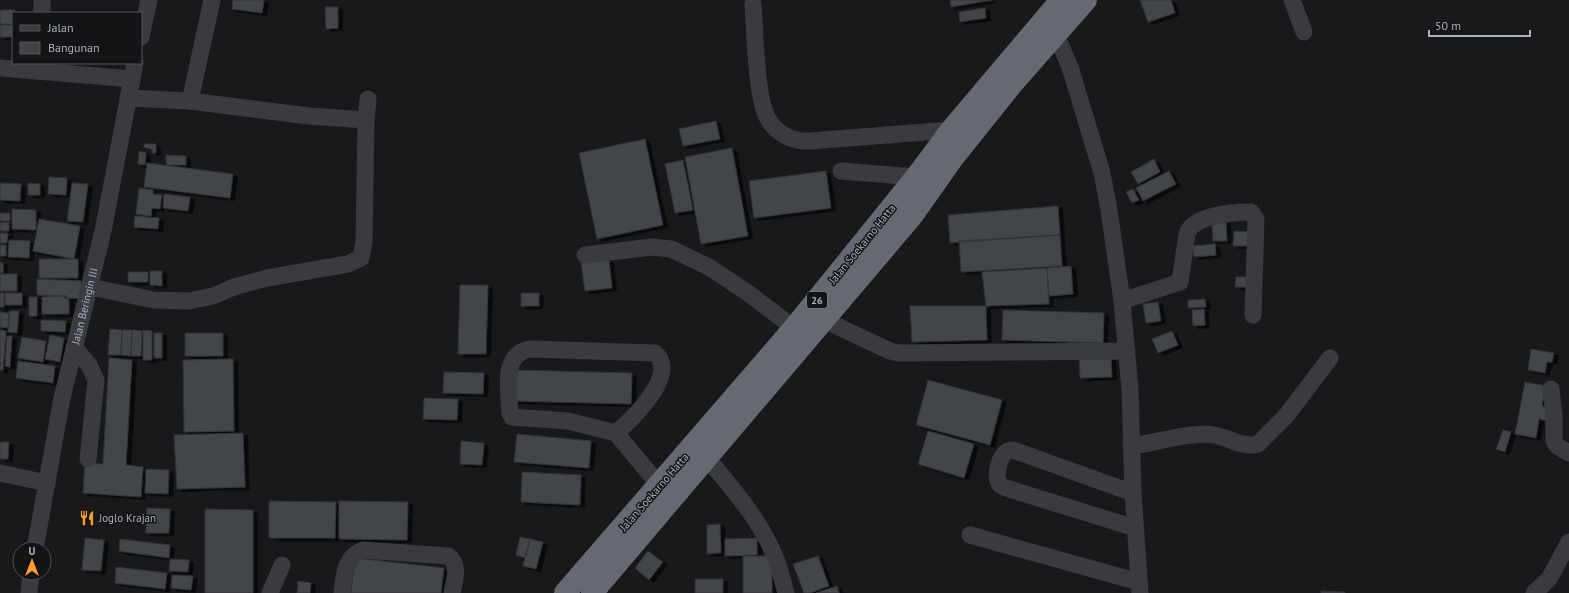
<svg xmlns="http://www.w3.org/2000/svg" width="1569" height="593" viewBox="0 0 1569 593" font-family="'PT Sans',sans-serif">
<defs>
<filter id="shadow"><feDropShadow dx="4.5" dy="2.5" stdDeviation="0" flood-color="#0009"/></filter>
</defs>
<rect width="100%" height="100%" fill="#19191b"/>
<path fill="#434448" stroke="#323337" filter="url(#shadow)" d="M233,0H264L262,13L232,9Z
M950,0H992L951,7Z
M1140,0H1171L1175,13L1148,22Z
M325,7H338V28L326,29Z
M985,8L986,18L960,22L959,12Z
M0,10H15V13H13V24H0Z
M0,25H13V37H0Z
M716,121L720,139L683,146L679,129Z
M645,139L663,225L597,239L579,153Z
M144,144H156V153H152V150L144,147Z
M732,148L748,236L701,244L685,157Z
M139,151L146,153L145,165L138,164Z
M166,155L186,156V165H166Z
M1154,159L1160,172L1138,184L1131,172Z
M683,160L693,210L675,213L665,164Z
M147,163L233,174L230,198L144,187Z
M826,171L831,208L754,218L749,181Z
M1169,171L1176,184L1143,201L1136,188Z
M49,177L67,178L66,195L48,194Z
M0,183L21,184L20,201L0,200Z
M28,183L40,184V195H28Z
M72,183L88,184L83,222L67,221Z
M139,188L153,190V194L162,195L160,209L152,208L151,216L136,214Z
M1133,189L1139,200L1132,203L1126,192Z
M164,194L190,197L188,211L163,208Z
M1058,206L1060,235L950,243L948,215Z
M12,209L36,210V230L12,229Z
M0,213H10V221H0Z
M135,216L159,218L158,229L134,227Z
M39,219L80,226L74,259L33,251Z
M1226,221L1227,241H1213L1212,222Z
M9,222V231H0V223Z
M1234,231L1250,232L1249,246H1233Z
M0,233H8L7,243H0Z
M1060,235L1062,266L961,272L959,241Z
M9,240L30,241L29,258L8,257Z
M1215,244L1216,255L1194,257L1193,246Z
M0,245H6V256H0Z
M39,259H78V278H39Z
M609,260L612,288L585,291L581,263Z
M0,262L3,263V273H0Z
M1071,266L1073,294L1049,296L1047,268Z
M1047,268L1049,304L986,306L982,272Z
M150,271H162V286L150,285Z
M128,272H148V282H128Z
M0,274H17V291H0Z
M1236,277H1250V287H1235Z
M37,279L81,281V285L87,299L66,298L67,296L37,295Z
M460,285H488L486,354H458Z
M0,293H4V307H0Z
M5,293H22V305H5Z
M521,293H539V306H521Z
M65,296V299H69V314H42V297Z
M29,297H37V316H29Z
M1205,299L1206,307L1188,308V300Z
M1158,302L1161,321L1146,323L1143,304Z
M910,306H986L987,340L912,342Z
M1204,309L1205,325L1193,326L1192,310Z
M1003,310L1104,313L1103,343L1002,340Z
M10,311H19L17,333L8,332Z
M0,312L9,313L8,328L0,327Z
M41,320L66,321L65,332L41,331Z
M110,329L122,330L121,355H108Z
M0,330L6,331L3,370H0Z
M122,330H132L131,356L121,355Z
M132,330L142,331L141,356H131Z
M143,330L152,331V360H143Z
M1172,331L1178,345L1158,353L1152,339Z
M154,333H162V358H154Z
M185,333H223V356H185Z
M50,335L64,338L60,362L45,359Z
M7,336H12L10,367L5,366Z
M22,337L46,341L43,362L18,358Z
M1531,349L1554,353L1552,362H1547L1545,373L1528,370Z
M1111,357L1112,377L1080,378L1079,358Z
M109,358L132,360L126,465L143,467L141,497L83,493L85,463L103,464Z
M233,359L234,431L184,432L183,360Z
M18,361L55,366L53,383L16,378Z
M513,370L632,373L631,404L512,401Z
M444,372L484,373L483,394L443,393Z
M928,380L1002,400L990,445L916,425Z
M1525,382L1546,386L1542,406L1553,408L1550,422L1539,419L1536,438L1515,434Z
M424,398L458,399L457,420L423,419Z
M1503,430L1511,432L1505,452L1496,449Z
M928,431L974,444L964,478L918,464Z
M243,433L245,487L177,489L174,435Z
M517,434L591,441L589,468L514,462Z
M461,441L484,443L482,465L460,464Z
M0,442H9L8,459H0Z
M146,469L169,470L168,494L145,493Z
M522,472L581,475L580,505L521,502Z
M269,501L336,502L335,538H269Z
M339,501L408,502L407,540L339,539Z
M147,508L170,509L169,533H146Z
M205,509L253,510V593H205Z
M720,524L721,553L707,554V525Z
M520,537L530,539L525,558L516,555Z
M85,538L104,540L101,571L82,570Z
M757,538V555L725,556V539Z
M120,539L170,545L169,558L119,551Z
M530,539L543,542L536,569L523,566Z
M648,551L663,562L649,580L635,568Z
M743,556H772V593H743Z
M818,556L829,586L810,593H804L793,564Z
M355,558L444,568L441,593H351Z
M170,559L189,560L188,572L169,571Z
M116,567L167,573L165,589L115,583Z
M172,575L193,576L191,590L171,588Z
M695,579H723V593H695Z
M298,581L311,583L310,593H297Z
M837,586L839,593H816Z
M1321,591L1345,592V593H1321Z"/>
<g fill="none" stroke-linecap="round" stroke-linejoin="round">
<g stroke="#393b40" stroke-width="17">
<path d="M42,0V13"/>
<path d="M1292,0L1304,32"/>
<path d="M753,4C755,30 756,99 768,119C777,134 793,142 810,141L951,130"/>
<path d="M1056,35L1070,67L1102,173L1109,210L1122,301L1130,389L1133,493L1140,593"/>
<path d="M141,37L149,0"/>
<path d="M0,68L132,79"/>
<path d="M128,98L190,101L309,116L366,120"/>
<path d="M190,101L212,0"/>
<path d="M841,171L916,177"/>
<path d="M585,255L652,247L671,249L709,267L748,293L794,328"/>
<path d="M90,287L154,300L189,301L213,296L234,287L267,278L348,264L361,258L364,242L366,120L368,99"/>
<path d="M1122,301L1180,282L1187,234C1193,215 1234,212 1251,212L1256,219L1253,315"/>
<path d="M824,320L890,351L898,353L1127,351"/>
<path d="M74,347L89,365L96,380L88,459"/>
<path d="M1551,389L1554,415V441L1557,446L1569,453"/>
<path d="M616,433C631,420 680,374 655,353L529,349C501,355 509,391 510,413L512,417L568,421L616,433L659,485"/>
<path d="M1131,446C1156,443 1192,431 1215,435C1229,438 1243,448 1258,444L1286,416L1330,358"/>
<path d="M706,457C731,487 757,516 773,552C779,565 782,579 786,593"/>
<path d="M0,473L47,483"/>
<path d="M1133,493L1013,450C1010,450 1007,450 1005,453C998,460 993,482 1003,487L1135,528"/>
<path d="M970,535L1139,582"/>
<path id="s1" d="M35,549L62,398L103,231L135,63"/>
<path d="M29,593L31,573"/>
<path d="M270,593L282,565"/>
<path d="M342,593C344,576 344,557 363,550L448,556C461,565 454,581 452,593"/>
<path d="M1534,593L1549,579L1569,542"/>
</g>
<path stroke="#656a72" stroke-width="22" d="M565,593L794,328L916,177L951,130L1061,0
M592,593L912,216L953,158L1013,83L1086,0"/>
</g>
<defs>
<symbol id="restaurant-bare" viewBox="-9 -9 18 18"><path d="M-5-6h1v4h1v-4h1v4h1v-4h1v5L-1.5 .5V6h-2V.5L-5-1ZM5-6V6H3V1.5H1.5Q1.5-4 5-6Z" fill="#fe9f2e" stroke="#141416" stroke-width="2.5" paint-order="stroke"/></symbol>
</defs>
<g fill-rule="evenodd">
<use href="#restaurant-bare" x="76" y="507" width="22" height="22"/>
</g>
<g text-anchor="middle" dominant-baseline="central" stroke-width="3" stroke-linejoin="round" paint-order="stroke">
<rect fill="#141416" stroke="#7d838a" stroke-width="1" x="807" y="292" width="20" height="16" rx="3"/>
<g font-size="10" font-weight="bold" fill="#aab2bc">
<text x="817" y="300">26</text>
</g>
<g font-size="11" fill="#aab2bc" stroke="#141416">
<text transform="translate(862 244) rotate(-51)">Jalan Soekarno Hatta</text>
<text stroke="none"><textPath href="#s1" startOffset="248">Jalan Beringin III</textPath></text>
<text transform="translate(654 492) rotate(-49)">Jalan Soekarno Hatta</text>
</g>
<g font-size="11" fill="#aab2bc" stroke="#141416" text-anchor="start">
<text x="99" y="518">Joglo Krajan</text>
</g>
</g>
<rect x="12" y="12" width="130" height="52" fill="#141416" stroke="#505358"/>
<rect x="20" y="25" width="20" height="6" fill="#393b40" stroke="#505358"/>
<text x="48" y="32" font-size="12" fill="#aab2bc">Jalan</text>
<rect x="20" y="42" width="20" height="12" fill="#434448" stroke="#505358"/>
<text x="48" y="52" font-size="12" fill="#aab2bc">Bangunan</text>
<g transform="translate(32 561)"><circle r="19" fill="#141416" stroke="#505358"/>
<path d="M0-3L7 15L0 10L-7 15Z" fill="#fe9f2e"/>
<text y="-6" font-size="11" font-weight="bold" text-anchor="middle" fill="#aab2bc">U</text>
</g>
<path d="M1429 30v6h101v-6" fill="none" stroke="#aab2bc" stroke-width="2"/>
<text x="1435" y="30" font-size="12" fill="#aab2bc" stroke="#141416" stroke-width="3" paint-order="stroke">50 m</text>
</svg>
